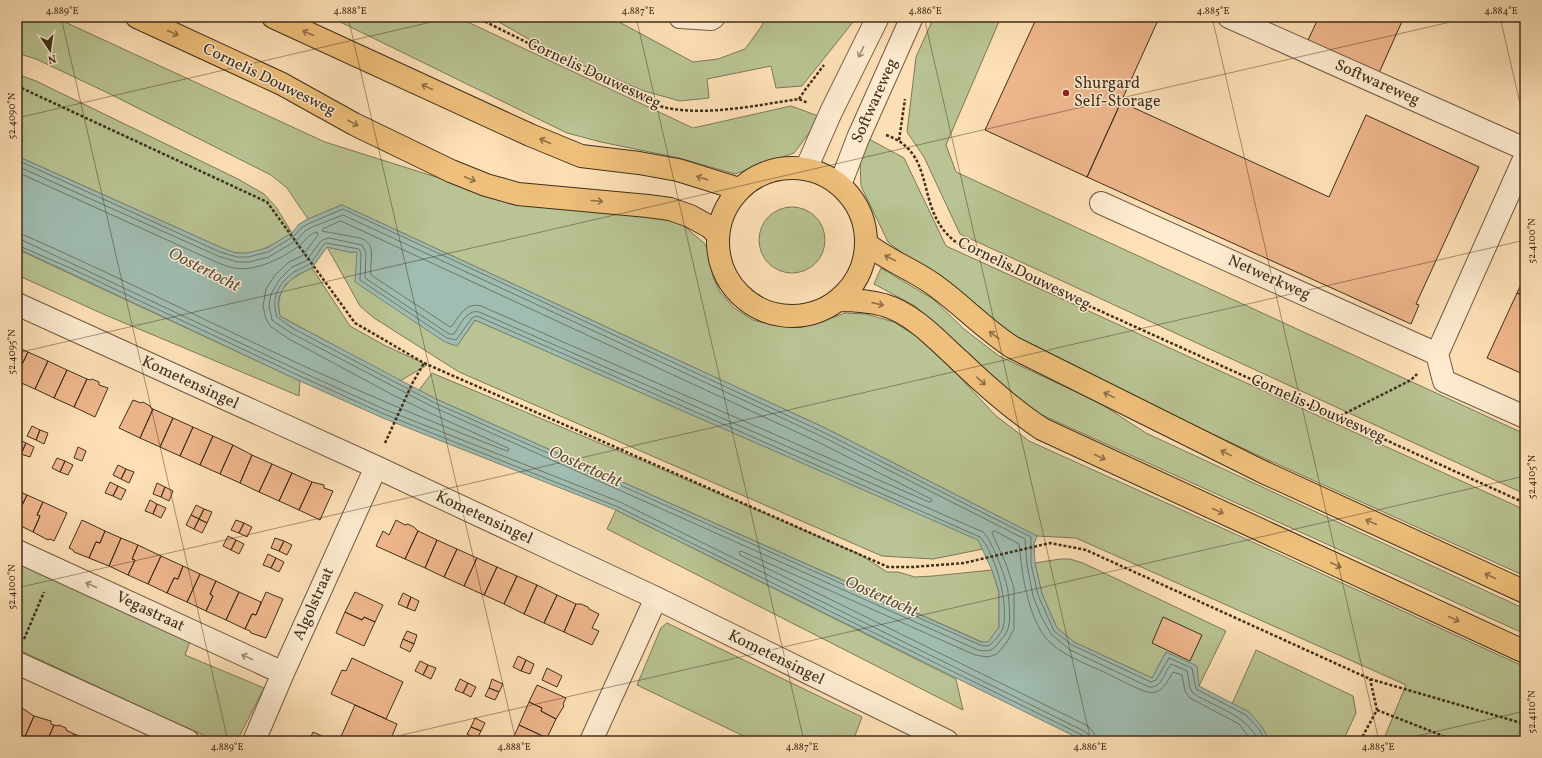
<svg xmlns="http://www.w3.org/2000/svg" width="1542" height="758" viewBox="0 0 1542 758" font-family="Vollkorn,serif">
<rect width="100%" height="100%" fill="#fee0b6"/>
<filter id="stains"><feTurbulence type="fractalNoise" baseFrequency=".005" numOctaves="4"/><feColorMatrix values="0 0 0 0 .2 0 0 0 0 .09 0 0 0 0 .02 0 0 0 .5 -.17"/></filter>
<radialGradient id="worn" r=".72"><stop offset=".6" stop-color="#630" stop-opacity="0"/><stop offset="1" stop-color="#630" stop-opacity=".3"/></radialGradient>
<path fill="#b9c393" stroke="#7c7958" d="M17,17H54L325,142L509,200L671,219L684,226L704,243L710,253L713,277L720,292L734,308L753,320L773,325L800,327L823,321L845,313L866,314L894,322L916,336L957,374L996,416L1029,441L1233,533L1525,667V741H1383L1406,685L1076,538L1037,536L825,428L342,205L308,219L287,188L271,175L108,93L36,59L17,53Z
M330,17H457L693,128L791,106L821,117L794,153L735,174L679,158L601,142L567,133Z
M490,17H610L693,62L718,59L745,49L761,27L766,17H857L802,86L776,88L771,66L707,79L709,98L680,101L644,91L555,54Z
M934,17H1001L946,145L956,172L1525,434V494L960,234L924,157L907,132L916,57Z
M17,74L36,81L238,179L264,194L276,207L292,233C275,243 257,256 237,253C232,253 227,250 222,248L17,156Z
M869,139L904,158L946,246L1525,510V576L1264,458L1022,346L888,242L861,186L860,161Z
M759 240a33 33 0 1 1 66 0a33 33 0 1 1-66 0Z
M327,247L349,252H357L457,346L475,320L979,540L983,549L933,559L882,556L459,372L374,318L360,306Z
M17,249L300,381L299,396L103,314L17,275Z
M312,268L350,326L384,345L427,365L400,381L280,316C274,289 290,278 312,268Z
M881,268L933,299L964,329L999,356L1098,402L1146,433L1525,609V634L1018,404L944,331L915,306L874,284Z
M432,373L645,462L861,555L887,572H898L915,577L933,576L992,570L999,592V627L988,643L982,642L436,399L419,390Z
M616,510L956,679L963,710L607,529Z
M17,557L192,636L185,655L264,688L237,741H217L158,715L17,649Z
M1060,559H1070L1083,563L1226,631L1199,686L1166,652L1152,678L1074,642L1057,628L1042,594L1035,563Z
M667,623L862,717L853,741H754L637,685L661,628Z
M1256,650L1353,696L1356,713L1343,741H1270L1262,727L1232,704Z"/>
<path fill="#a0bdb2" stroke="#798476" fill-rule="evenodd" d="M17,156L222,248L236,253H247L267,248L292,233L299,224L308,219L342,205L825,428L1037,536L1034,544L1035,563L1042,594L1057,628L1074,642L1152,678L1166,652L1197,666L1199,686L1249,712L1262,727L1270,741H1084L616,510L383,418L300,381L17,248ZM327,247L349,252H357L355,282L445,342L457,346L475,320L978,540L992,570L999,592V627L988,642H981L436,399L296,325L280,316L278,304L279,297L285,285L297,275L312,268Z"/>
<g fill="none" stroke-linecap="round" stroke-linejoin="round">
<path stroke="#707667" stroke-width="1" d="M17,160L220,252L237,257H248L268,252L294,236L301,228L310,223L343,209L823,432L1031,537V564L1038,595L1054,631L1072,645L1151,682L1156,680L1169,658L1192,668L1196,689L1246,715L1259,729L1265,741
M17,166L218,256L237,262H249L269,257L297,240L305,231L312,227L343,215L821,436L1025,539L1027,565L1033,596L1041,616L1051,634L1070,650L1149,687C1162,688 1164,673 1171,664L1187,671L1190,688L1193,693C1219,710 1243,712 1259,741
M17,172L216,262C221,264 228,267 234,268C256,272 283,258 300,245C306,240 309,233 317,232L318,235L302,256L289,262L275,275L266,289L263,306L266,319L270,326L289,339L393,395L430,413L508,448L509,450L507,451C439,425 372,397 306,367C212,324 119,277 24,235L17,234
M341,221L818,442L931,499L932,501L929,502L481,306C466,302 460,315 452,326L450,327L371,275C369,261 378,244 360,238L322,231L323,229Z
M329,238L362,245L366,253L365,278L449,334H454C460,325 467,309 479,312L983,532C992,540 1007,580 1008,592C1009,603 1011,619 1008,629C1006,634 1002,639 999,642C993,651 989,652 978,650L433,407L291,333L276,323L272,320L269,305L271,294L280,279L292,267L306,261L321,241Z
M17,240H22L304,373L386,410L620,502L1084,731L1089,735L1090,741
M326,243L359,249L361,253L360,280L447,338L456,340L472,318L477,316L980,537C996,554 1009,605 1003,628C1001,634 994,641 990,645L987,646L980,645L435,403L294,329L277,317C271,298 278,284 294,272C299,269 304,268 308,265C314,261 319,251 323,245Z
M17,245L70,268L302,377L384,414L618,507L1082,735L1085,741
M1096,741L1094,733L1088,726L740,555L739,552L741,551L975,655L988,657L997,654L1007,642L1014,629V588L1006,564L992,533L993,531H995L1019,544C1022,573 1027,613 1045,637C1058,654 1087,664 1106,673C1120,680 1133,687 1147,692C1163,695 1166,683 1173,672L1182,675L1185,691L1190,698L1239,724L1252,741"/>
</g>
<path fill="#efb68c" stroke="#3f2f1c" d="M1037,17H1156L1159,18L1087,177L985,130Z
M1319,17H1404L1379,73L1308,40Z
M1121,102L1329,197L1366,115L1479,167L1416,304L1419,305L1411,324L1087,177Z
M1525,276V296L1517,293Z
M1517,293L1525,296V375L1487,358Z
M17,347L28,352L17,375Z
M28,352L48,361L35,389L17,381V375Z
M48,361L67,370L54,398L35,389Z
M67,370L87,379L74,407L54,398Z
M87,379L90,380L92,379L99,382V385L108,388L95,417L74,407Z
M133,400L141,403L143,402L150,406L151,408L153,409L140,438L119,428Z
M153,409L173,418L160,447L140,438Z
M173,418L193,427L180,456L160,447Z
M32,426L40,430L36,440L27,436Z
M193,427L213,436L200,465L180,456Z
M40,430L48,433L44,444L36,440Z
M213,436L233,445L220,474L200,465Z
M18,439L26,443L21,454L17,452Z
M26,443L34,447L30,457L21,454Z
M233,445L252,455L240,483L220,474Z
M78,447L86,451L82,461L74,458Z
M252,455L272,464L259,492L240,483Z
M57,458L65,461L60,472L52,468Z
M65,461L73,465L68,475L60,472Z
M272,464L292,473L279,501L259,492Z
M118,465L126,469L121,479L113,475Z
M126,469L134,472L129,483L121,479Z
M292,473L312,482L299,510L279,501Z
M110,482L118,486L113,496L105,493Z
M312,482L324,485V488L333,491L320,520L299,510Z
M157,483L165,487L161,497L153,494Z
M118,486L126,490L121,500L113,496Z
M165,487L173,491L169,501L161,497Z
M17,490L27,495L17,516Z
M27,495L43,502L37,515L40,516L33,532L17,524V516Z
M150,500L157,504L153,514L145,511Z
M43,502L67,513L54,541L50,539L48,540L33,532L40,516L37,515Z
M157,504L166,508L161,518L153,514Z
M196,505L204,509L199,519L191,515Z
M204,509L212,512L207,523L199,519Z
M191,515L199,519L194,529L186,525Z
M199,519L207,523L202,533L194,529Z
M82,520L105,531L100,543L96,542L89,558L74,552L73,550L69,548Z
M236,520L244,523L239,533L231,530Z
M396,520L405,525L408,524L414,527L418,531L405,559L376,546L383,531L389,535Z
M244,523L252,527L247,537L239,533Z
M105,531L121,538L109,566L89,558L96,542L100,543Z
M418,531L437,540L425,568L405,559Z
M228,536L236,540L231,550L223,546Z
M121,538L138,545L132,559L135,560L128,575L109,566Z
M275,538L284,541L279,551L271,548Z
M236,540L244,544L239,554L231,550Z
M437,540L457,549L444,577L425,568Z
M284,541L292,545L287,555L279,551Z
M138,545L161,556L148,584L128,575L135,560L132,559Z
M457,549L477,558L464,586L444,577Z
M268,554L276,558L271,568L263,565Z
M161,556L183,566L178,579L174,578L167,593L148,584Z
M276,558L284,562L279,572L271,568Z
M477,558L497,567L484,595L464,586Z
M183,566L200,574L187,602L167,593L174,578L178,579Z
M497,567L517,576L504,604L484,595Z
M200,574L216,581L210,594L213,596L206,611L187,602Z
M517,576L537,585L524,614L504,604Z
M216,581L239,592L226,620L206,611L213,596L210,594Z
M537,585L557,595L544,623L524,614Z
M239,592L261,602L256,615L252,614L245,629L226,620Z
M266,592L283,599L266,638L251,633L250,631L245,629L252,614L256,615Z
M355,592L383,605L375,622L364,617L362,620L345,612Z
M403,593L411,597L407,608L398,604Z
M557,595L576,604L564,632L544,623Z
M411,597L419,601L415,611L407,608Z
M576,604H581L588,607L589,609L599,614L592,628L599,631L592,645L564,632Z
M345,612L362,620L364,617L375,622L364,646L336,633Z
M1163,617L1202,635L1190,661L1152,643Z
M407,631L417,635L414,644L403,639Z
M403,639L414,644L410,652L400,647Z
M518,656L526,660L521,671L513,667Z
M352,658L403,682L386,719L331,694L342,670L346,671Z
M526,660L534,664L530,674L521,671Z
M420,661L428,665L423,675L415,671Z
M428,665L436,668L431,679L423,675Z
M547,668L562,676L557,687L542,680Z
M460,679L468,683L463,693L455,690Z
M492,679L503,684L499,692L489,688Z
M468,683L476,687L471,697L463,693Z
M537,685L566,698L563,704L564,706L556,719L541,711L542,708L529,702Z
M489,688L499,692L495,700L485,696Z
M529,702L542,708L541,711L556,719L547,738L519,725Z
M355,705L397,724L390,741H339Z
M19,706L34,716L23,741H17V708Z
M34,716L51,721V724L54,725L47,741H23Z
M475,718L485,723L481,731L471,727Z
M54,725L57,726L59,725L66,728V730L74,734L71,741H47Z
M519,725L547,738L546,741H512Z
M471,727L481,731L477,739L467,734Z
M313,732L333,741H309Z
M74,734L82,737L84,736L91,739V741H71Z"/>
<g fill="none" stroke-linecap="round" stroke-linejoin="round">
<defs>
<path id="minor" d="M680,17L711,19L714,17
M1229,17L1525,149
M1525,157L1437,354L1444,381L1525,417
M806,169L831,112L878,17
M840,185L858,138L912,17
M1101,203L1437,354
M17,304L376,467L656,598L947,741
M17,551L283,673
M17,663L188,741
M254,741L283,673L376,467
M591,741L656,598"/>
<path id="major" d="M137,17L282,84L354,124L451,171L486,185L518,194L648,206L670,209L690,216L710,227L718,235
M273,17L530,135L581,156L639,163L678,170L739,189
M718 242a74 74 0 1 1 148 0a74 74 0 1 1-148 0Z
M867,244C887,260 912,269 933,284C960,303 983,328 1012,347L1261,471L1525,592
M839,300C854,300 869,301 884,305C914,314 938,341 960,361C986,386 1012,409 1042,429L1525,652"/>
</defs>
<use href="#minor" stroke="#6f5b42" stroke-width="24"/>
<use href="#major" stroke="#3f2f1c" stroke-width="24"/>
<path stroke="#3f2f1c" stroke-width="2.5" stroke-dasharray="3 2" stroke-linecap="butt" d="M476,17L630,94C642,99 654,105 667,108C710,116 757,105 799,99L808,103
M17,86L267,202L355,323L424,363L888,567H913L964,563L1050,543L1086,550L1370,679L1525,724
M799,99L805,90L824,65
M886,135C931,151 919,192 940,225C952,243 965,248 983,258L1525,503
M899,140L905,99
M1336,418L1411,380L1417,374
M385,443L413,382L424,363
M24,639L44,592
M1377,710L1456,741
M1360,741L1377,710L1370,679"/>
<use href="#minor" stroke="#feebd0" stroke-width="22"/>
<use href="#major" stroke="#efc07b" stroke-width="22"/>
</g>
<defs><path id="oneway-shaft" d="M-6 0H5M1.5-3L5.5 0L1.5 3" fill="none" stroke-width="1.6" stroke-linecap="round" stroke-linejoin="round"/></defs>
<g stroke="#8e7047">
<use href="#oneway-shaft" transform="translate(173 33) rotate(25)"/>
<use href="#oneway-shaft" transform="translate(308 33) rotate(-155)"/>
<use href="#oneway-shaft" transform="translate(427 87) rotate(-155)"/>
<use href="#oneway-shaft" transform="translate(353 123) rotate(28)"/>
<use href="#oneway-shaft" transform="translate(545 141) rotate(-156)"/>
<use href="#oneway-shaft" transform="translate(702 178) rotate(-163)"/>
<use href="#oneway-shaft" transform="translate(470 179) rotate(22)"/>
<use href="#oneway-shaft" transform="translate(597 201) rotate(5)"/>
<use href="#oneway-shaft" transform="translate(890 258) rotate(-153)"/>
<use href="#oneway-shaft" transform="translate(878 304) rotate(13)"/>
<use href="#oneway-shaft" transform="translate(994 335) rotate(-143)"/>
<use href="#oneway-shaft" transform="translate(981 381) rotate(42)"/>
<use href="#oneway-shaft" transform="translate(1109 395) rotate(-154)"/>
<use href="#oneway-shaft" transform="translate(1226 453) rotate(-154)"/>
<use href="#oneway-shaft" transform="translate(1100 457) rotate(25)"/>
<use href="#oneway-shaft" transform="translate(1218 511) rotate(25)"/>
<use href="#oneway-shaft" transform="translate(1371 522) rotate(-155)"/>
<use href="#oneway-shaft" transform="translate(1336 565) rotate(25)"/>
<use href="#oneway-shaft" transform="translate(1490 576) rotate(-155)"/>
<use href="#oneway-shaft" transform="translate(1454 619) rotate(25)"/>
</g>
<g stroke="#9e8d76">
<use href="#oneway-shaft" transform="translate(861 52) rotate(116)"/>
<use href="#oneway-shaft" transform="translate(91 585) rotate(-155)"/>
<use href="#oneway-shaft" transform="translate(247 657) rotate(-155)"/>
</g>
<path fill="none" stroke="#3f2f1c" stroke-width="1" stroke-opacity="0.45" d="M61,17L228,741M348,17L516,741M636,17L804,741M924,17L1091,741M1212,17L1379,741M1500,17L1525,125M17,118L453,17M17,353L1472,17M17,588L1525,240M376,741L1525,476M1395,741L1525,711"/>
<circle fill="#8f2418" stroke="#feebd0" stroke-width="1.5" cx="1066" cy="93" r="4"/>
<g text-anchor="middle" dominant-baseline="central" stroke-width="3" stroke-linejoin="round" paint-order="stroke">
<g font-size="16" fill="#3f2f1c" stroke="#feebd0">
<text transform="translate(594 74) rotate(25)">Cornelis Douwesweg</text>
<text transform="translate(269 80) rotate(26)">Cornelis Douwesweg</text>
<text transform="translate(1377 83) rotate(24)">Softwareweg</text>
<text transform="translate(875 101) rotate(-66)">Softwareweg</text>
<text transform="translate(1024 274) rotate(26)">Cornelis Douwesweg</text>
<text transform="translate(1269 278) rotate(24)">Netwerkweg</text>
<text transform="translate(190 383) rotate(25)">Kometensingel</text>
<text transform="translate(1318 409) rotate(24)">Cornelis Douwesweg</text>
<text transform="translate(484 518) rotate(25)">Kometensingel</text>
<text transform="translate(314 604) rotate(-66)">Algolstraat</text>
<text transform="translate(150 612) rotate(25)">Vegastraat</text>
<text transform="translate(776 658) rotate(26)">Kometensingel</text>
</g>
<g font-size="16" fill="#3f2f1c" stroke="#feebd0" text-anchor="start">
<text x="1074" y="84">Shurgard<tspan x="1074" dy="18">Self-Storage</tspan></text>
</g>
<g font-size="17" font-style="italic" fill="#575242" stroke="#feebd0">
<text transform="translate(204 270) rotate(27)">Oostertocht</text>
<text transform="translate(585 467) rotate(24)">Oostertocht</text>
<text transform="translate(881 597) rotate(24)">Oostertocht</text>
</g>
</g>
<rect width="1542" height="758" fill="none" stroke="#fee0b6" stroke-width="44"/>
<g transform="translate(50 50) rotate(167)" stroke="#feebd0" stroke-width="3" paint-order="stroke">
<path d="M0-3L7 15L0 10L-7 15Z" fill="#3f2f1c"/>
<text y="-6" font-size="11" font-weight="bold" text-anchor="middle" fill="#3f2f1c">N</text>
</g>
<rect x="22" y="22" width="1498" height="714" fill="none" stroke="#3f2f1c" stroke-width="1.5"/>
<g font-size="10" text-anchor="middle" fill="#3f2f1c">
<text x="62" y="14">4.889°E</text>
<text x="350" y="14">4.888°E</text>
<text x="638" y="14">4.887°E</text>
<text x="925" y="14">4.886°E</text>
<text x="1213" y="14">4.885°E</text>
<text x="1501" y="14">4.884°E</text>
<text transform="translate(11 116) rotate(-90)" y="4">52.4090°N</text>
<text transform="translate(1531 241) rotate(-90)" y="4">52.4100°N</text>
<text transform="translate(11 352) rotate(-90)" y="4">52.4095°N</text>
<text transform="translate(1531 477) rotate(-90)" y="4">52.4105°N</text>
<text transform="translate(11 587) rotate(-90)" y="4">52.4100°N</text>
<text transform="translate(1531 712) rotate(-90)" y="4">52.4110°N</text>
<text x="227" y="750">4.889°E</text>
<text x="514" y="750">4.888°E</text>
<text x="802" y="750">4.887°E</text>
<text x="1090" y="750">4.886°E</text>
<text x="1378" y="750">4.885°E</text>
</g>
<rect width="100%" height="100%" filter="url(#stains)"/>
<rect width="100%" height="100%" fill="url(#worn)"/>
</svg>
